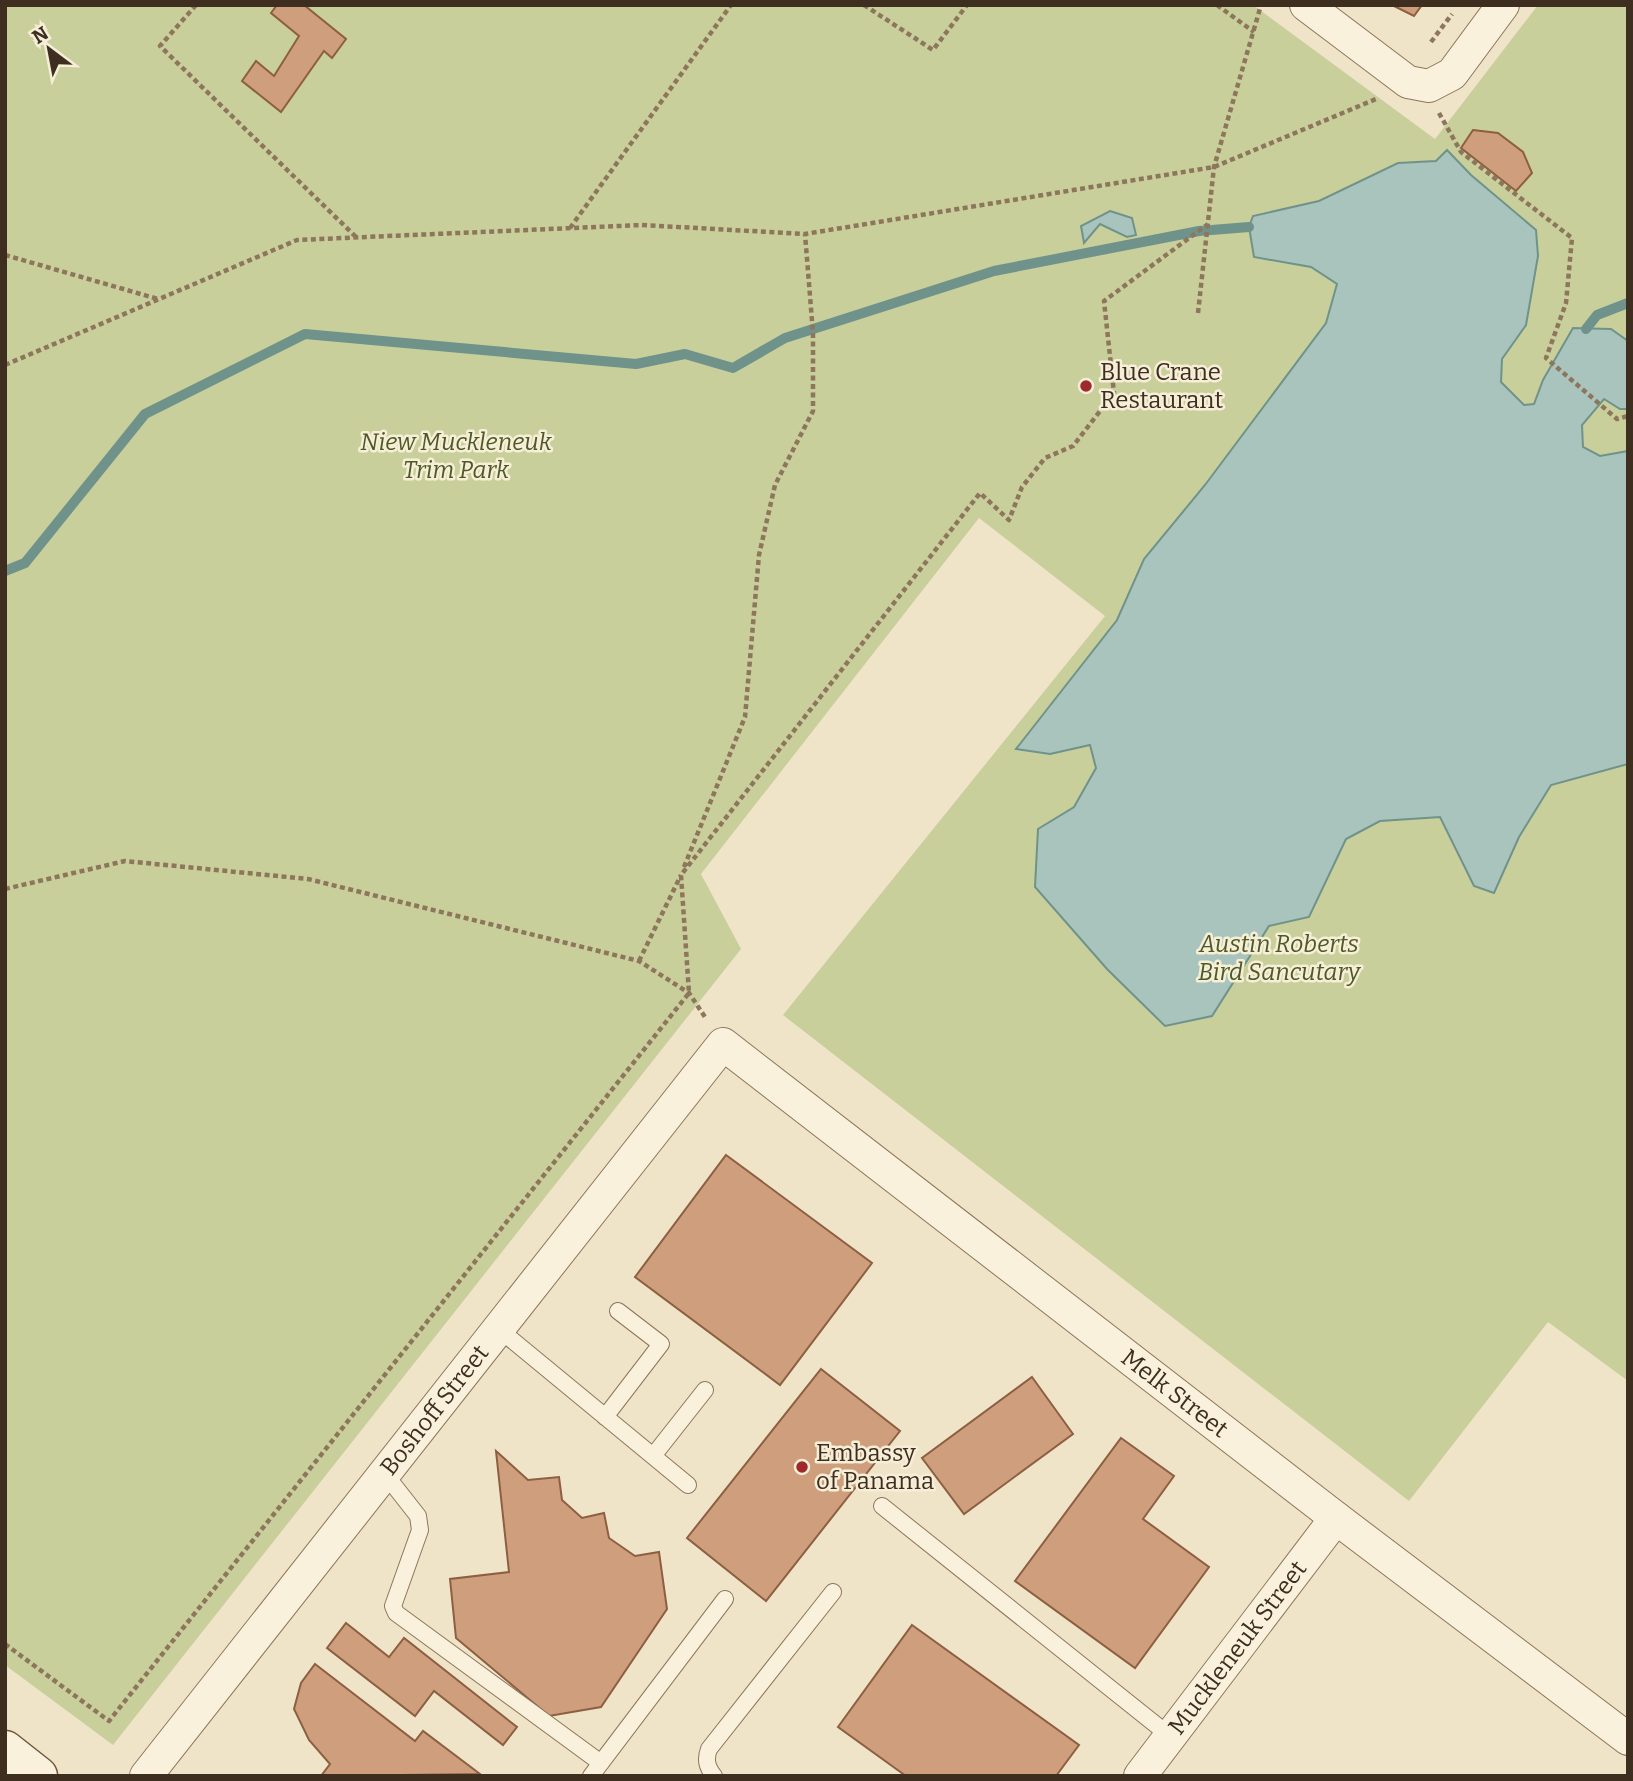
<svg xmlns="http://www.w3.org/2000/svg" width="1633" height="1781" viewBox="0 0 1633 1781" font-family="Bitter,serif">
<rect width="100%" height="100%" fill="#f0e4c8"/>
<path fill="#c9cf9b" d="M5,5H1253L1435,139L1538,5H1628V1381L1548,1322L1409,1501L783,1015L1105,616L979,518L701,874L741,949L113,1745L5,1665Z"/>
<path fill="#a9c4bc" stroke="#6f938a" stroke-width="2" d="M1447,150L1471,175L1536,230L1538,256L1526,325L1502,359L1501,382L1524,405L1534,404L1543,380L1573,328L1611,329L1628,341V409H1620L1604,399L1582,425L1583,447L1600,456L1628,451V764L1551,785L1519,837L1494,893L1474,886L1440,817L1380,821L1346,839L1309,917L1269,926L1212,1016L1165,1026L1107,969L1035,887L1038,829L1074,807L1096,768L1090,745L1050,754L1016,749L1117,620L1144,559L1205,485L1326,323L1337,284L1311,267L1254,257L1249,227L1253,216L1319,201L1398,163L1436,161Z
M1110,211L1132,218L1136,235L1127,237L1100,224L1084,243L1081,226Z"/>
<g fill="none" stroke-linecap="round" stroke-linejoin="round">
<path stroke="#6f938a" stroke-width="10" d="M1586,329L1597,315L1628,303
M5,571L25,563L145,414L305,334L636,364L685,354L733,368L785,338L994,271L1199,231L1249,227"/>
</g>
<path fill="#cf9f7d" stroke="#8d5f41" stroke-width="2" d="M277,5H304L346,39L332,58L324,51L281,112L242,81L256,61L274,76L299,36L271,13Z
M1392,5H1422L1414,16Z
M1473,130L1498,133L1523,152L1532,173L1516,191L1461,148Z
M726,1155L872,1263L780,1385L635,1277Z
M821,1369L900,1431L766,1601L687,1538Z
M1032,1377L1073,1434L964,1514L922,1458Z
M1121,1438L1174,1476L1143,1519L1209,1567L1135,1668L1015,1581Z
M496,1451L528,1480L559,1477L562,1500L582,1518L604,1513L609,1538L635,1556L659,1552L667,1609L601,1707L549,1716L456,1638L450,1579L509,1572Z
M346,1623L389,1657L404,1638L517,1727L503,1745L434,1691L415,1716L327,1648Z
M912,1625L1079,1745L1056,1776H906L838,1727Z
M315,1664L415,1741L423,1731L480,1774L321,1776L330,1764L309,1740L294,1709L301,1683Z"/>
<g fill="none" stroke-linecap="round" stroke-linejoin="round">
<defs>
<path id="service" d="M500,1330L688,1485
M605,1417L661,1344L618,1311
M653,1456L705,1390
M385,1474L418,1516L420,1530L393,1606L396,1613L601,1763
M882,1506L1170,1736
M591,1776L725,1599
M714,1776C707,1767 705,1760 709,1749L833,1592"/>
<g id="minor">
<path d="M1306,5L1408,82L1429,86L1452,74L1503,5"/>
<path id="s1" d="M146,1776L723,1044L1336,1518L1628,1739"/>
<path id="s2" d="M1140,1776L1336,1518"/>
</g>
<path id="secondary" d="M5,1750L38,1776"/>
</defs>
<use href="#service" stroke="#8d765c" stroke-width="18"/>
<use href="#minor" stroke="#8d765c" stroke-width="34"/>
<use href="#secondary" stroke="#6f573f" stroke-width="41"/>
<path stroke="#8d765c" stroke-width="4.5" stroke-dasharray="5 3.5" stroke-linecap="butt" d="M196,5L160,46L356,237
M864,5L933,50L967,5
M1217,5L1254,32
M1431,42L1452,14
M1439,113L1461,152L1572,238L1566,303L1546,358L1617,419L1628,416
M570,228L731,5
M5,255L158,299
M1198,313L1214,167L1261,5
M5,365L297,240L642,225L805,234L1214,167L1376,99
M684,867L745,717L759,555L775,485L813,411V333L805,234
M5,889L125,861L308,879L639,961L689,993L705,1017
M639,961L681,875
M5,1644L109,1721L689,993L681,875L980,493L1009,520L1022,487L1045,458L1073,446L1114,393L1104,301L1208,224"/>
<use href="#service" stroke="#faf1dc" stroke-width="16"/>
<use href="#minor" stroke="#faf1dc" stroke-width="32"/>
<use href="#secondary" stroke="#faf1dc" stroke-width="38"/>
</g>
<g fill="#9e2a2b" stroke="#f7eed8" stroke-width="2.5">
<circle cx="1086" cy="386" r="7"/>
<circle cx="802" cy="1467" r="7"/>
</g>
<g text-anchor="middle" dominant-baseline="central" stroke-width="5" stroke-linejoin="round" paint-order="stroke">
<g font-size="24" fill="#3d2e20" stroke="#f7eed8" text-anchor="start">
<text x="1100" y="372">Blue Crane<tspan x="1100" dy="28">Restaurant</tspan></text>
<text x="816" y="1453">Embassy<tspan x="816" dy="28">of Panama</tspan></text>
</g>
<g font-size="24" font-style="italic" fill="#4d5a26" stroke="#f7eed8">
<text x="456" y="442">Niew Muckleneuk<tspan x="456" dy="28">Trim Park</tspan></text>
<text x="1279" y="944">Austin Roberts<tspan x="1279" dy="28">Bird Sancutary</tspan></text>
</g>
<g font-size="24" fill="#3d2e20" stroke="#f7eed8">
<text stroke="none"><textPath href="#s1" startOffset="1503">Melk Street</textPath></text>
<text stroke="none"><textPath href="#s1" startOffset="466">Boshoff Street</textPath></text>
<text stroke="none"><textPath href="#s2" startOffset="161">Muckleneuk Street</textPath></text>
</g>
</g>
<rect width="1633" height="1781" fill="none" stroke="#3d2e20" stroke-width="14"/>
<g transform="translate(49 49) rotate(328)" stroke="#f7eed8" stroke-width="5" paint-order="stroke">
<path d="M0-5L12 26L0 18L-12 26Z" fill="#3d2e20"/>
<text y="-10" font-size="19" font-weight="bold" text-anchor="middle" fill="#3d2e20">N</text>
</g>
</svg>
